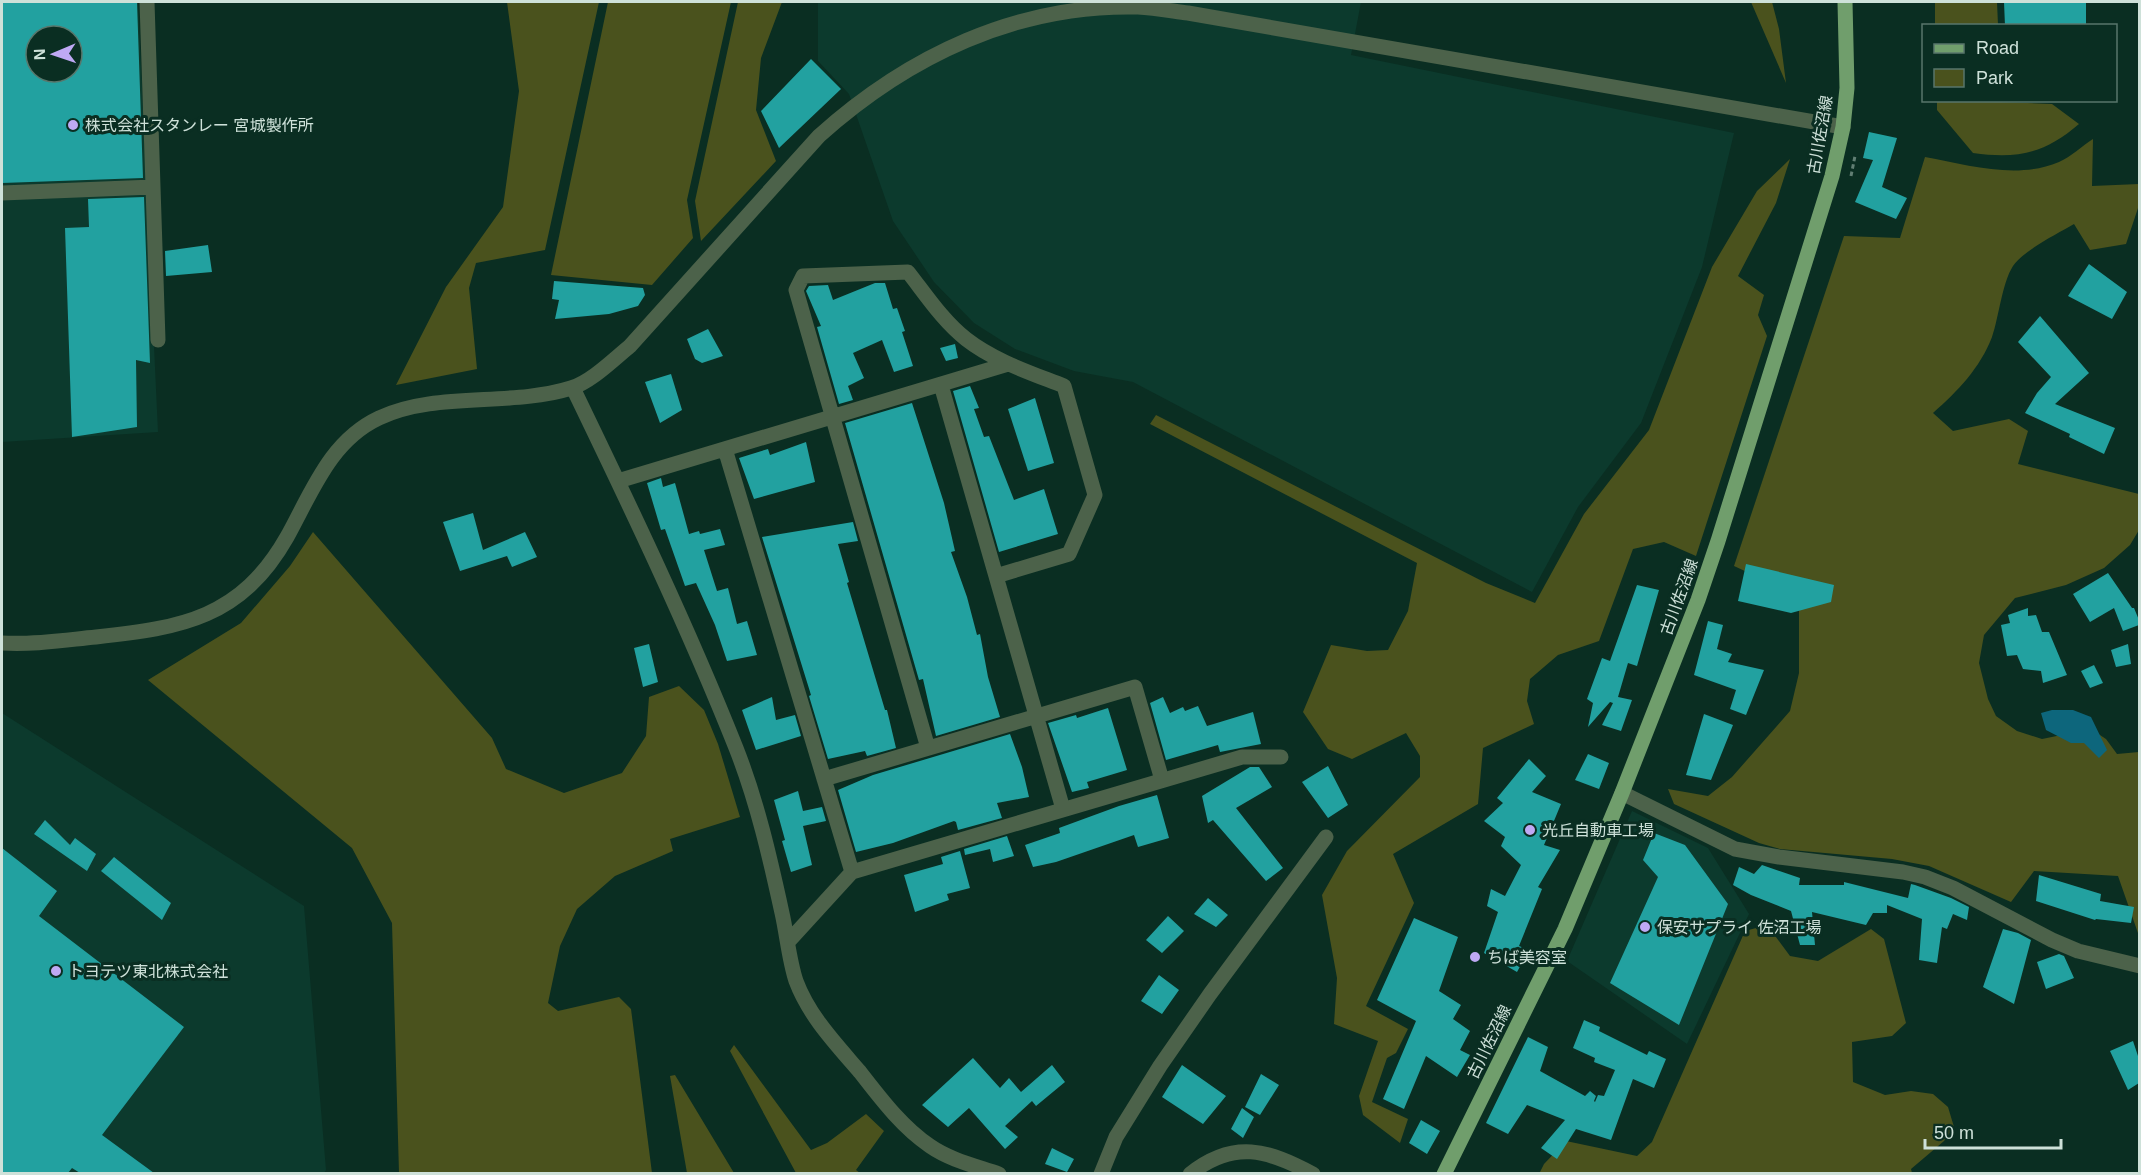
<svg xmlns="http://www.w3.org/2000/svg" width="2141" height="1175" viewBox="0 0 2141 1175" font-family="Helvetica,'Noto Sans JP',sans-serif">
<rect width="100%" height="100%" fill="#0a2e22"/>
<path fill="#0c3a2d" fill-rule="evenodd" d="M2,2H138L158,432L2,442ZM36,36H72V72H36Z
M818,2H1361L1351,55L1734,133L1702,267L1641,423L1578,507L1532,592L1133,382L1074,371L1015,349L974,323L934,282L893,221L849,94L818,61Z
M2,713L304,906L326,1170L324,1173H2Z
M1632,811L1708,848L1749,914L1687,1044L1567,961Z"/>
<path fill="#4a521d" d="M507,2H599L545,250L476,263L469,288L477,369L396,385L446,287L503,207L519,91Z
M608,2H731L687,200L693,238L652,285L551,275Z
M738,2H782L761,58L756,110L776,161L701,241L695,201Z
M1751,2H1772L1779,29L1786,83Z
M1935,2H1997L1998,25H1935Z
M2000,100L2001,102L2052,104L2079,124C2044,154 2017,159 1973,153L1937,110V101Z
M2093,139L2092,186L2139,184V205L2126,244L2090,250L2074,224C2057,234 2024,250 2013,266C2002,283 1999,317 1992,337C1980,368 1958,391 1933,413L1953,431L2009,419L2028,431L2018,464L2139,494V530L2130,545L2104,568L2066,585L2015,598L1984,635L1979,663L1988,699L1996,716L2017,731L2042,739L2091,729L2106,739L2117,754L2139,752V936L2118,876L2034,871L2011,902L1929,866L1892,859L1780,849L1759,843L1674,804L1668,789L1708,796L1732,777L1790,711L1799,673V596L1734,566L1844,236L1900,238L1925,157C1968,165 2017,180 2059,162C2071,157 2082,146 2093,139Z
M1790,159L1776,203L1738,276L1764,295L1758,315L1767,336L1696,556L1664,542L1633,549L1599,641L1558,655L1530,679L1527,701L1534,724L1483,748L1478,804L1393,854L1414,903L1366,1006L1408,1029L1396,1053L1387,1058L1372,1102L1408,1119L1400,1143L1363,1115L1359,1096L1378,1041L1334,1024L1337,978L1322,895L1347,851L1420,777V756L1406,733L1352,759L1328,749L1303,712L1331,645L1367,651L1388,650L1408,611L1417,563L1150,424L1156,415L1486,583L1535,603L1584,514L1649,430L1712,267L1757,191Z
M313,532L492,738L506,769L564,793L622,773L646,736L649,697L679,686L704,710L718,744L740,817L670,839L673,851L615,876L577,909L560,946L548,1003L558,1011L619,997L631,1009L652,1173H399L392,923L352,848L148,680L241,623L290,566Z
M1767,925L1790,956L1818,961L1871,929L1884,939L1906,1023L1892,1036L1852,1042L1853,1082L1885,1095L1911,1091L1933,1094L1948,1107L1954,1127L1944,1141L1911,1169L1912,1173L1539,1174L1544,1164L1566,1141L1637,1156L1652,1142L1745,931Z
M734,1045L811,1150L827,1143L866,1114L884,1131L856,1170L860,1173H796L730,1051Z
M675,1075L734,1173H687L670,1076Z"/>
<path fill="#0d667c" d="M2052,710H2073L2091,717L2107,750L2099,758L2084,743H2071L2046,730L2041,713Z"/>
<path fill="#22a1a0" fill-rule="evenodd" d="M2,2H137L143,178L2,183ZM36,36H72V72H36Z
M2004,2H2086V26H2005Z
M811,59L841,89L779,148L761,111Z
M1869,132L1897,138L1882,187L1907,198L1896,219L1855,202L1873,160L1863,158Z
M144,197L150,363L136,360L137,427L72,437L65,228L89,227L88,199Z
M208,245L212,272L166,276L165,251Z
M2089,264L2127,292L2112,319L2068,296Z
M554,281L643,288L645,295L638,306L609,314L555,319L559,300L552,299Z
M875,283H885L893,309L897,308L905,331L902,332L913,366L894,372L882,340L853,353L864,378L848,386L853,400L839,404L817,327L821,326L806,291L809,286L828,285L833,300Z
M2040,316L2089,373L2055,404L2115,428L2104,454L2069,437L2070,434L2025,413L2037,393L2051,377L2018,342Z
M708,329L723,356L702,363L695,359L687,339Z
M955,344L958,358L946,361L940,348Z
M671,374L682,410L660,423L645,382Z
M970,386L979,408L974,409L984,437L989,436L1014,500L1044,489L1058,534L999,552L953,391Z
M1035,398L1054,463L1028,471L1008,409Z
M912,403L944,503L955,551L951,552L967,597L977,635L980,634L988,677L1000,717L936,736L923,679L919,680L845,423Z
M806,442L815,482L754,499L739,458L768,449L770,455Z
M661,478L663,487L675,483L689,534L699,531L700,534L720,529L725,545L704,550L717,591L728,588L737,624L747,621L757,655L727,661L715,625L696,583L685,586L665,529L661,530L647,483Z
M473,513L483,550L525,532L537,557L512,567L507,556L460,571L443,522Z
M853,522L858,541L838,544L849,582L847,583L885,710H887L896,748L867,756L865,751L828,759L809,696L811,695L762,537Z
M1746,564L1834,585L1831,602L1791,613L1738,601Z
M2108,573L2132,608H2134L2139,620V625L2123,631L2114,608L2090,622L2073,594Z
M1637,585L1659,590L1637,666L1628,663L1618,697L1632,700L1621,731L1602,725L1613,703L1610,702L1588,727L1593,703L1587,699L1602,658L1610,661Z
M2028,608V616L2036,615L2042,632H2049L2067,675L2043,683L2041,671L2023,669L2017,655L2007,656L2001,625L2010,623L2008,615Z
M1708,621L1723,625L1717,649L1732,654L1728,662L1764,670L1746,715L1730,709L1736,690L1694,675Z
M649,644L658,682L643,687L634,648Z
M2128,644L2131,664L2116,667L2111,650Z
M2094,665L2103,683L2090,688L2081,671Z
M772,697L776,720L795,715L801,736L756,750L742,710Z
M1163,697L1170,713L1183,707L1185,711L1198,706L1207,726L1253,712L1261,744L1220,752L1218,745L1166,760L1150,703Z
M1108,708L1127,770L1087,782L1089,788L1072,792L1048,723L1076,715L1077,718Z
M1704,714L1733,725L1711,780L1686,775Z
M1010,734L1022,767L1029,797L997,803L1002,818L958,830L956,822L954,821L893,843L856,852L838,790L873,775Z
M1588,754L1609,763L1599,789L1575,780Z
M1529,759L1546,776L1532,792L1561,804L1544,845L1560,850L1538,887L1542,889L1519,946L1529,950L1517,972L1484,953L1498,912L1487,906L1491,889L1505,896L1521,865L1501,846L1505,837L1484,821L1503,803L1497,798Z
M1328,766L1348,805L1328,818L1302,782Z
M1250,767H1259L1272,787L1236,808L1283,868L1266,881L1213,820L1208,823L1202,796Z
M798,791L803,811L822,807L826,821L803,826L812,865L791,872L782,841L785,840L774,800Z
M1157,795L1169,838L1138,847L1134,835L1056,862L1033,867L1025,845L1060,833L1059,828L1119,806Z
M45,820L70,845L75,838L96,854L87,871L34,834Z
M1654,833L1685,845L1728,904L1679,1025L1610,983L1658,877L1643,860Z
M1007,836L1014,856L993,862L990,849L965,855L964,849Z
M2,848L57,891L39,916L184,1027L102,1135L154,1173H80L72,1168L68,1173H2Z
M960,851L970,888L947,894L949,900L915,912L904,875L943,864L941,857Z
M114,857L171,903L162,920L101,871Z
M1762,865L1800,878L1799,885H1844V882L1908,898L1911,884L1915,885L1951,898L1969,907L1967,920L1953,914L1947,929L1942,927L1937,963L1919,960L1922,919L1887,905V913H1873L1866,925L1812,912L1815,945H1800L1791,911L1751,895L1733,885L1739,867L1754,874Z
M2039,875L2101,894L2100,901L2134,907L2131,923L2096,919L2095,920L2036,901Z
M1208,898L1228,915L1216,927L1194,914Z
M1168,916L1184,931L1162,953L1146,940Z
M1414,918L1458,937L1439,991L1461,1005L1453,1019L1470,1031L1460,1050L1470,1055L1457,1077L1426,1056L1404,1109L1383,1099L1416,1021L1377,1000Z
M2003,929L2018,933L2031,940L2014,1004L1983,987Z
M2059,954L2064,956L2074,978L2046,989L2037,962Z
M1159,975L1179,990L1162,1014L1141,1001Z
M1584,1020L1600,1027L1599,1031L1647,1055L1649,1051L1666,1059L1654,1088L1633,1079L1611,1140L1576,1129L1557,1159L1541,1148L1565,1120L1527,1105L1508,1134L1486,1123L1528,1037L1548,1047L1540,1071L1585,1096L1590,1091L1596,1096L1594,1101L1595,1102L1598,1095L1604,1096L1615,1070L1594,1062L1595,1058L1573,1048Z
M2133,1041L2139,1059V1083L2128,1090L2110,1051Z
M973,1058L1000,1088L1009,1078L1021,1092L1052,1065L1065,1082L1036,1106L1032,1101L1005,1126L1018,1137L1005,1149L969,1108L948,1127L922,1105Z
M1182,1065L1226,1096L1203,1124L1162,1097Z
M1261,1074L1279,1085L1260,1115L1245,1107Z
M1242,1108L1254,1117L1243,1138L1231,1129Z
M1421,1120L1440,1131L1427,1154L1409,1143Z
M1052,1148L1074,1159L1067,1172L1045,1164Z"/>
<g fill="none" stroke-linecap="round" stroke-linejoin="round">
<path stroke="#617e73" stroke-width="3" stroke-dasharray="4.5 3" stroke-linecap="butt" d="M1851,176L1855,156"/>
<path stroke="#4c624a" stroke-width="15" d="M147,2L158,340
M2,193L153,187
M941,385L1063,809
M573,388C630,506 687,625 736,748C757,801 770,858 782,913C787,935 789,960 796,981C809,1016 836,1044 860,1072C881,1099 902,1127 930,1146C950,1160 976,1166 999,1174
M725,449L852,872
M618,481L1008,364
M2,643C33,645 65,640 96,637C182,628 241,618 287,537C312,492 330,441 379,418C435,391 511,407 571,388C591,382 613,360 630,346L819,136C908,56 1017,4 1138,7C1155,8 1172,11 1188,13L1843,127
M928,748L796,290L803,276L908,272C926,295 943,321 966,339C994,361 1031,373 1064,386L1095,495L1069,554L996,576
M824,779L1135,687L1162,780
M1622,793L1735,849L1779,857L1903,872L1925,877L1953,888L2052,940L2078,951L2140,966
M788,942L852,872L1242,757H1281
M1101,1174L1116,1137L1160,1066L1210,994L1326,837
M1190,1174C1234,1139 1268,1150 1313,1174"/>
<path stroke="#709e6c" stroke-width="15" d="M1444,1174L1565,929L1622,793L1698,600L1718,541L1832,176L1843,127L1847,88L1845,2"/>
</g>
<g fill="#bfa9f4" stroke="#0a2e22" stroke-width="2">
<circle cx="73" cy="125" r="6"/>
<circle cx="1530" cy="830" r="6"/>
<circle cx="1645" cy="927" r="6"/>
<circle cx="1475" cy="957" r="6"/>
<circle cx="56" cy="971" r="6"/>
</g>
<g text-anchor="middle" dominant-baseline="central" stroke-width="6" stroke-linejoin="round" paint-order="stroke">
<g font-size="16" fill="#cee1d9" stroke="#0a2e22" text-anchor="start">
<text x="85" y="125">株式会社スタンレー 宮城製作所</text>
<text x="1542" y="830">光丘自動車工場</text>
<text x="1657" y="927">保安サプライ 佐沼工場</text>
<text x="1487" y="957">ちば美容室</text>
<text x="68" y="971">トヨテツ東北株式会社</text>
</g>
<g font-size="16" fill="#cee1d9" stroke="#0a2e22">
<text transform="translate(1820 135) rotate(-80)">古川佐沼線</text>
<text transform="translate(1679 597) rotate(-70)">古川佐沼線</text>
<text transform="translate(1489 1042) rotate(-64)">古川佐沼線</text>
</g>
</g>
<rect width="2141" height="1175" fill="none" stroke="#cee1d9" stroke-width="6"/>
<rect x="1922" y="24" width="195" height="78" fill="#0a2e22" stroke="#58766b" stroke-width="1.5"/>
<rect x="1934" y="44" width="30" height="9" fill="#709e6c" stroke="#58766b" stroke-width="1.5"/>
<text x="1976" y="54" font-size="18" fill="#cee1d9">Road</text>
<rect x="1934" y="69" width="30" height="18" fill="#4a521d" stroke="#58766b" stroke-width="1.5"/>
<text x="1976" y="84" font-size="18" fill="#cee1d9">Park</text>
<g transform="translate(54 54) rotate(268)"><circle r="28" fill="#0a2e22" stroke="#58766b" stroke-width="1.5"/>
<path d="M0-4.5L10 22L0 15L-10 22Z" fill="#bfa9f4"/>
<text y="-9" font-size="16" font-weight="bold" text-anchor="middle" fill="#cee1d9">N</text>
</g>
<path d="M1925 1139v9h136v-9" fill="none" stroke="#cee1d9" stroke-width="3"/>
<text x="1934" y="1139" font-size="18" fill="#cee1d9" stroke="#0a2e22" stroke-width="4.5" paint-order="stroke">50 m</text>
</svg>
